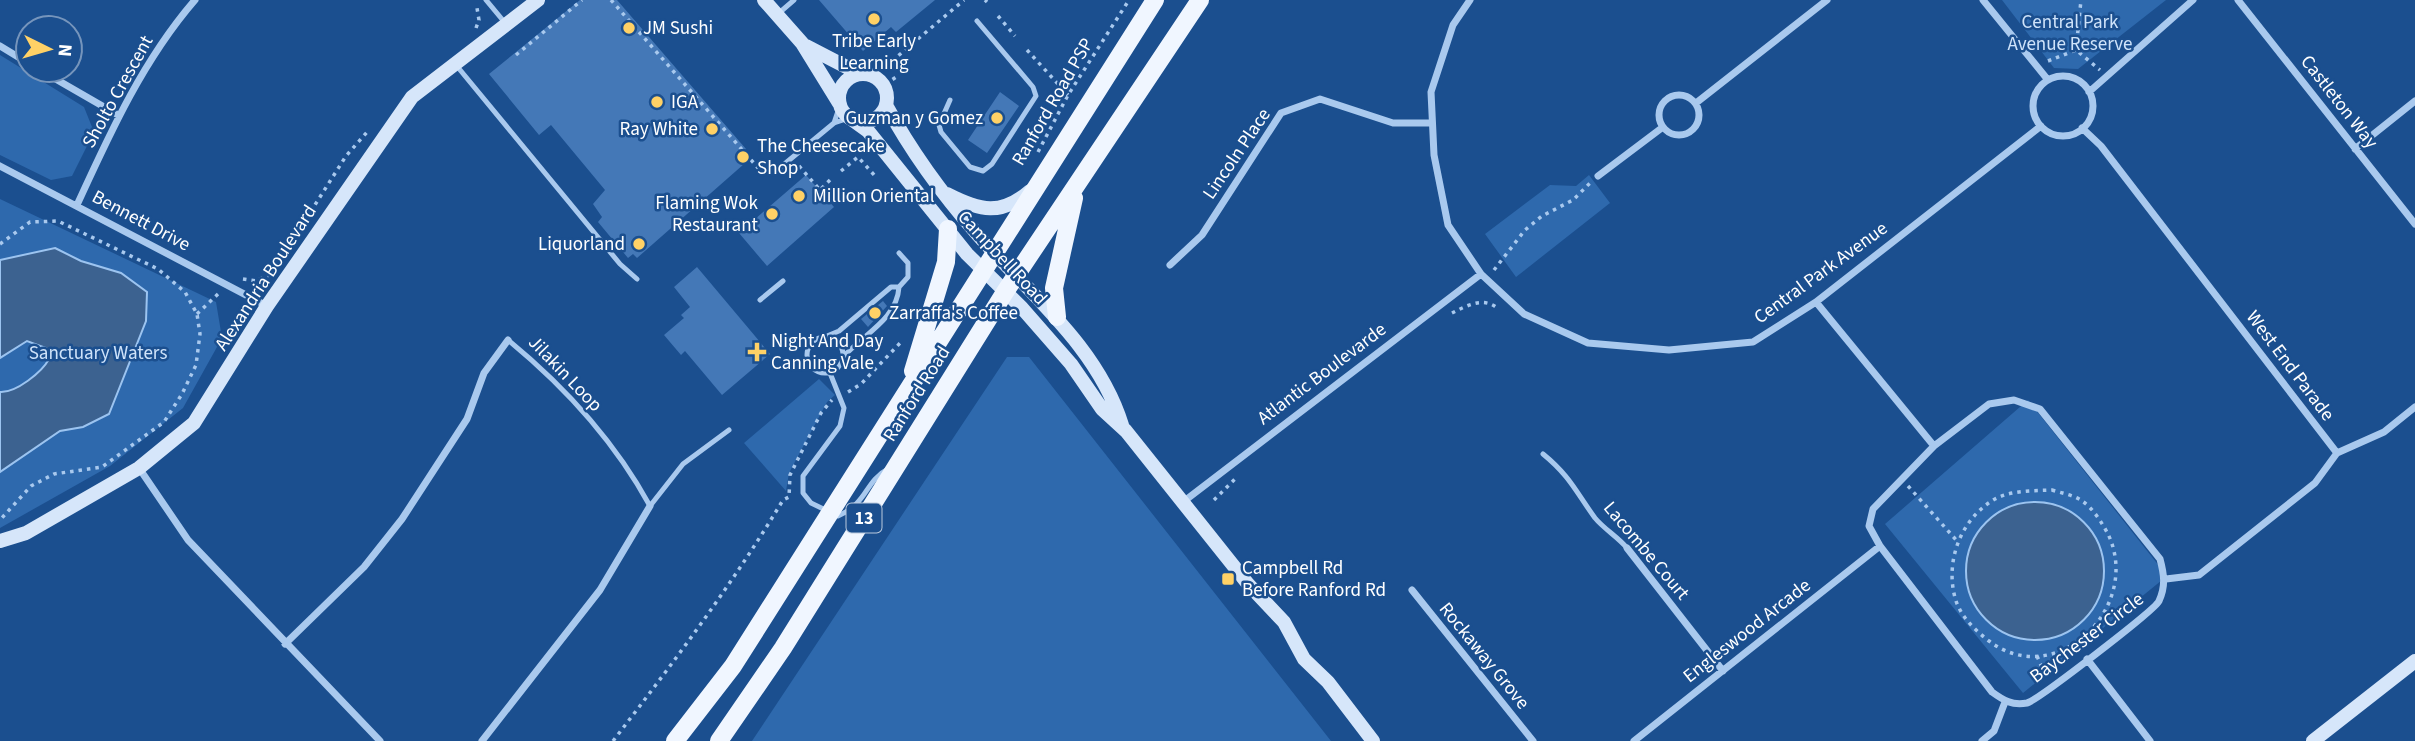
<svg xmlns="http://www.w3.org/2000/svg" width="2415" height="741" viewBox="0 0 2415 741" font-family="'Source Sans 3',sans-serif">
<rect width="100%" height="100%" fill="#1b4f8f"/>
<path fill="#2e69ad" d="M2002,0H2166L2078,69L2054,68Z
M0,55L84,107L94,132L72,176L51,180L0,155Z
M1589,175L1610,203L1516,277L1485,234L1550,185L1576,186Z
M0,199L216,302L222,338L183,408L110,466L0,528Z
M1007,357H1029L1331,741H752Z
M819,379L835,395L827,402L789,473L786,491L744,443Z
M2028,400L2167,576L2023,693L1885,524Z"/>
<path fill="#3c6290" stroke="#9cc4f0" stroke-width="2" d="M55,248L81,261L121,273L147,292L146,321L109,414L83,427L60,431L0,472V392C16,393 42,372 49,359L46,348L27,341L0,358V260Z
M1966 571a69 69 0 1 1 138 0a69 69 0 1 1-138 0Z"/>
<path fill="#4478b7" d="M580,0H617L746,149L744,164L637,258L633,254L628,258L598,222L602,217L593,204L605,190L551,125L539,135L489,74Z
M819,0H935L896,32L891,27L863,51Z
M1000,92L1019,106L987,153L968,140Z
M806,175L834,207L767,266L739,233Z
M697,267L770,354L722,395L685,351L681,355L664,335L684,318L681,315L690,307L674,287Z
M883,301L887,306L868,327L861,319Z"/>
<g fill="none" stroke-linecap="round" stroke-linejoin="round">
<path stroke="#a9c9ee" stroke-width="3.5" stroke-dasharray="3.5 5" stroke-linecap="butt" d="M611,0L759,169
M985,0L987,2
M998,16L1015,36
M476,28L479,20L477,8
M1027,50L1068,95
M2076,50L2081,0
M516,55L582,0
M892,61L964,0
M2048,61L2076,50L2100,70
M893,77L895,80
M1038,152L1068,95L1129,0
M799,166L820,190L831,179
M841,171L858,157L876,177
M306,219L346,156L368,131
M0,244L30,222L58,221L158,269L185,292L197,314L200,334L196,365L182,394L164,422L102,467L54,474L31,486L0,520
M1494,270L1525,230L1542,216L1573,200L1590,183
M243,279L256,281L269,275
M1452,313C1466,306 1482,297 1496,307
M197,314L219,293
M848,392L861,384L903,340
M1908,486L1958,542
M2052,490C2061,493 2074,495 2082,501C2093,508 2102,523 2108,534C2143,607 2056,692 1989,641C1975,630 1962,618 1956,601C1944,563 1960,519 1995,499C2012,490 2033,491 2052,490Z
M1214,500L1235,479
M2037,656L2046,677
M613,741C673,663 732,585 783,500L789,497L790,475L821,413L832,400"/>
<path stroke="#a9c9ee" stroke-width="5" d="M486,0L506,24
M779,13L794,0
M456,65L620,264L637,279
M950,100L939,125L941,132L970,167L983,171L992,164L1036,96L1033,87L977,21
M834,123L840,105
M776,171L834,123L849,118
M760,300L783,281
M827,336L839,331L891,287H899L908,277V263L899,253
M807 355a18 18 0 1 1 36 0a18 18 0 1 1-36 0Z
M794,339L808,347
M508,340C564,386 615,442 650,506L683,464L729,430
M844,356C864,334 897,319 899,287
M796,363L807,360
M830,373L844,408L840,426L803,476V493L811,503L838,516C869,502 864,482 888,469
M1543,454C1570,476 1576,492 1595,518C1604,529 1618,537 1627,548"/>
<path stroke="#a9c9ee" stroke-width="7" d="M1470,0L1453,25L1431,92L1434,155L1448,225L1481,274L1524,314L1588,343L1669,350L1753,342L1816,302L2041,126
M1983,0L2048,80
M2238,0L2415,224
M0,46L28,63
M40,70L118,115
M2033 106a30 30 0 1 1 60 0a30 30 0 1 1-60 0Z
M2089,92L2193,0
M1659 115a20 20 0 1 1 40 0a20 20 0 1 1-40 0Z
M1696,103L1827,0
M2082,128L2101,146L2337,453L2315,483L2199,575L2166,579
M2355,149L2415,101
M0,166L267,306
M1598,176L1663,127
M77,205C110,133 143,60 195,0
M1170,265L1202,235L1281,113L1320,99L1393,123H1431
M1816,302L1934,446
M2014,400L2040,409L2160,559C2164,574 2166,586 2159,601C2155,610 2038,700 2027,703C2012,706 2003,700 1992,692L1880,546L1869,526L1873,509L1934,446L1989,404Z
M2337,453L2384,432L2415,407
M139,468L188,540L380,741
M1183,502L1481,274
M1627,548L1723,671
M1412,590L1533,741
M285,644L364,567L402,519L467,419L484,373L508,340
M2087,659L2150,741
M482,741L600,590L650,506
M1634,741L1880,546
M1982,741L1994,731L2005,702"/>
<path stroke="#d6e6fa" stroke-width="14" d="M764,0L802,43L839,103
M806,46L860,74
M839 98a24 24 0 1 1 48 0a24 24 0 1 1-48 0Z
M886,105C912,153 942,194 978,235C1030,294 1098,347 1122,425
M850,118L868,131L967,254L1022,308L1071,364L1102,409L1126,431L1248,584L1284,622L1304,659L1328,682L1373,741
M947,194C980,211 1001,216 1030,191
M0,541L26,533L139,468L194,423L267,306L412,97L538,0
M2313,741L2415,661"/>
<path stroke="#f0f6ff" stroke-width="18" d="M1057,317L1054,288L1074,198
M913,371L946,262L948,229
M675,741L733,666L1155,0
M719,741L783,648L1005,292L1200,0"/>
</g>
<g fill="#ffd166" stroke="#1b4f8f" stroke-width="2.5">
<circle cx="874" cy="19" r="7"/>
<circle cx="629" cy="28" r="7"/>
<circle cx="657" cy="102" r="7"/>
<circle cx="997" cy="118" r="7"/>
<circle cx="712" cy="129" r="7"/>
<circle cx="743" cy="157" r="7"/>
<circle cx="799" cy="196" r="7"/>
<circle cx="772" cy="214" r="7"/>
<circle cx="639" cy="244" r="7"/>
<circle cx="875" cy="313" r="7"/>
<path d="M753.5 341.5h7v7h7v7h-7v7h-7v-7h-7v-7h7z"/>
<rect x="1221" y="572" width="14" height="14" rx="3.5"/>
</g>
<g text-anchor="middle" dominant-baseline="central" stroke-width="5" stroke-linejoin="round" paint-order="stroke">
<rect fill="#1b4f8f" stroke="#bbcadd" stroke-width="2" x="846.5" y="503.5" width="35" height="29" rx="5"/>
<g font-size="18" font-weight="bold" fill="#fff">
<text x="864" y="518">13</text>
</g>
<g font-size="19" fill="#cfe3fa" stroke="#1b4f8f">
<text x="2070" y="22">Central Park<tspan x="2070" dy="22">Avenue Reserve</tspan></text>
<text x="98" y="353">Sanctuary Waters</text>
</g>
<g font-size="19" fill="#fff" stroke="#1b4f8f" text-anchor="start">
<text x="643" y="28">JM Sushi</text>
<text x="874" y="41" text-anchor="middle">Tribe Early<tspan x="874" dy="22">Learning</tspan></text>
<text x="671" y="102">IGA</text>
<text x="983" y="118" text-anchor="end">Guzman y Gomez</text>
<text x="698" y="129" text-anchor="end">Ray White</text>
<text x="757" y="146">The Cheesecake<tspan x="757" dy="22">Shop</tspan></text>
<text x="813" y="196">Million Oriental</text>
<text x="758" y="203" text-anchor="end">Flaming Wok<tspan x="758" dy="22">Restaurant</tspan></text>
<text x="625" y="244" text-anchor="end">Liquorland</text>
<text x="889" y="313">Zarraffa's Coffee</text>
<text x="771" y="341">Night And Day<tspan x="771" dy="22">Canning Vale</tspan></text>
<text x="1242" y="568">Campbell Rd<tspan x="1242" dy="22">Before Ranford Rd</tspan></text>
</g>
<g font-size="19" fill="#fff" stroke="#1b4f8f">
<text transform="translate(118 92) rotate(-61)">Sholto Crescent</text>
<text transform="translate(1053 102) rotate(-60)">Ranford Road PSP</text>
<text transform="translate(2339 102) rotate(52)">Castleton Way</text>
<text transform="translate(1237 154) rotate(-56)">Lincoln Place</text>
<text transform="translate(141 221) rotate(28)">Bennett Drive</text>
<text transform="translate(1002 258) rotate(47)">Campbell Road</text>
<text transform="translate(1821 273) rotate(-36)">Central Park Avenue</text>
<text transform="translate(266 278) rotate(-57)">Alexandria Boulevard</text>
<text transform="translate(2290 366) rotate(53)">West End Parade</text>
<text transform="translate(565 374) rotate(46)">Jilakin Loop</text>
<text transform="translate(1322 374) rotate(-37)">Atlantic Boulevarde</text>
<text transform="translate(917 394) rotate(-58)">Ranford Road</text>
<text transform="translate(1646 551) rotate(50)">Lacombe Court</text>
<text transform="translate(1747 631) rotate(-38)">Engleswood Arcade</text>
<text transform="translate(2087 638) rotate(-37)">Baychester Circle</text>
<text transform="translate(1484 656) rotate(51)">Rockaway Grove</text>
</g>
</g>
<g transform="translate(49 49) rotate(95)"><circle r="33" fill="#1b4f8f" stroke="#7695bc" stroke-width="2"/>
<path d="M0-5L12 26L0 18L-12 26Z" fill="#ffd166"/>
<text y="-10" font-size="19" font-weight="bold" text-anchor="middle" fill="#ffffff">N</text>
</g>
</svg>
